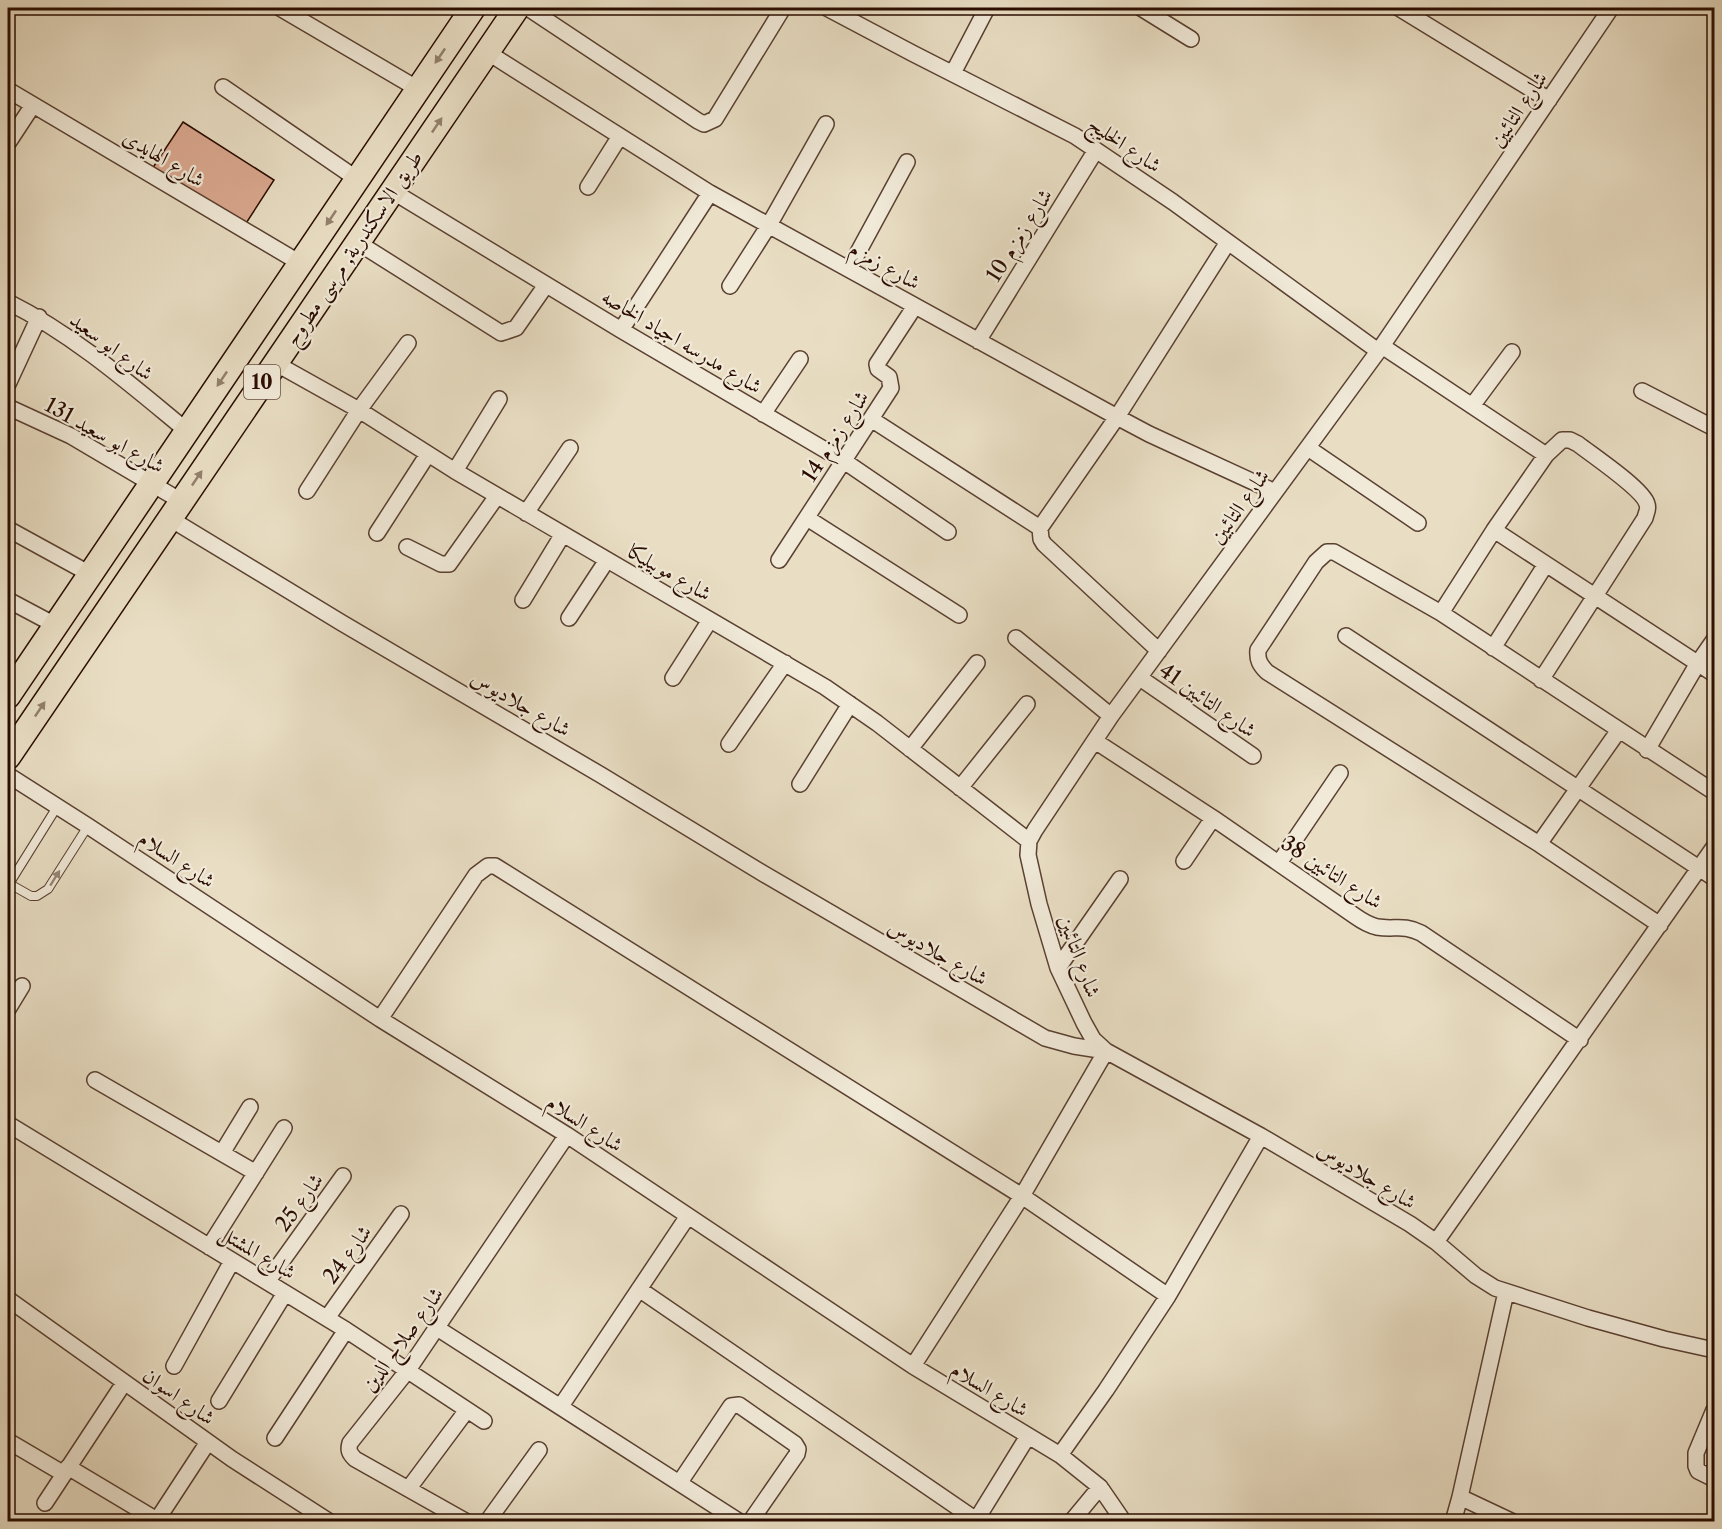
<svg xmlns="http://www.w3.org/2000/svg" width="1722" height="1529" viewBox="0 0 1722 1529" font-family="'Libre Caslon Text',Amiri,serif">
<rect width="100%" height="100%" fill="#e9dec4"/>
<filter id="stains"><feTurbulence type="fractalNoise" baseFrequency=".00333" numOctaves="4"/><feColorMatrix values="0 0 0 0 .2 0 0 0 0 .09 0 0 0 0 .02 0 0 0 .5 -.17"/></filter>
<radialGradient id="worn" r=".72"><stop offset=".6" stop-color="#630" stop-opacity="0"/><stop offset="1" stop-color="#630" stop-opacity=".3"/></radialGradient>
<path fill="#daa88f" stroke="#2a0c00" stroke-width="1.5" d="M183,122L274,180L243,228L152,169Z"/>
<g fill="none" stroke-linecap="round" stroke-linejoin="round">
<defs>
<path id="lane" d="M8,883L31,896H37L48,889L88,826
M9,884L57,807"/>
<path id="street" d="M280,8L418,89
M528,8L698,121L704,124L715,119L783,8
M827,8L912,53L1075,136L1173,202L1378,351
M1141,8L1191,39
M1399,8L1549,100
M487,52L710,193L1117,417L1149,434L1275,492
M953,73L987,8
M223,87L357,179
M8,90L300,263
M8,143L33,105
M588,187L620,136
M392,191L621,330L844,461L948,532
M357,242L501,333L516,328L546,285
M849,269L907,162
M730,286L769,225L826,124
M8,302C74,335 130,384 187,431
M621,330L710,193
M978,341L1096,150
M1382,346L1546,455
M275,363L359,410L455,471L825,687L877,723L1029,841
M8,384L39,317
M1642,391L1714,428
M1472,406L1512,352
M8,407L71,436L181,501
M763,414L800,359
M871,419L1040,528
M1308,448L1418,523
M455,471L499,399
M307,491L359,410L408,343
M526,513L570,448
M169,518L342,623L601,775L764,874L1045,1038L1074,1046L1106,1051L1261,1136L1410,1224L1436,1242L1476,1276L1495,1288L1588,1318L1664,1339L1714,1350
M807,518L959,615
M8,529L90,574
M1494,530L1714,674
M377,533L428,454
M407,547L441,564H449L497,496
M779,560L891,388L889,377L878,369L877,364L915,306
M8,600L55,625
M523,600L563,534
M1441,613L1494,530L1546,455L1562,440H1570L1578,444C1592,455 1643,489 1647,504C1649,509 1646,513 1645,518L1541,680
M569,618L607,560
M1346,636L1714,878
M1016,638L1111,716
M1493,648L1546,564
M1159,651L1044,544L1041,539L1040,528L1117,417L1228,242
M673,678L710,620
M1140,678L1253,756
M1095,741L1213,818L1355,916C1362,921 1369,925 1377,927C1395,930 1403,924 1421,933L1580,1040
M729,744L785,663
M910,749L977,663
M1647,750L1698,663L1714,640
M8,775L88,826L380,1019L567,1135L913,1366L1060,1455L1100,1487L1124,1522
M800,784L850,704
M960,788L1027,704
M1539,844L1619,730
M1184,861L1213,818
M1279,863L1340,773
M1660,925L1539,844L1267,672C1260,665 1257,660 1258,650L1316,562L1327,552H1334L1441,613L1714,792
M1058,968L1120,879
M8,1009L22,986
M380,1019L476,875L488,866H495L1022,1196L1168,1296
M95,1080L256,1173
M8,1124L346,1330L484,1421
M222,1153L250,1107
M1436,1242L1714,847
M209,1247L284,1128
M267,1282L343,1176
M639,1289L979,1522
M8,1299L232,1459L330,1522
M327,1318L401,1214
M437,1328L740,1522
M174,1366L232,1261
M913,1366L1022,1196L1106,1051L1093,1039L1084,1023L1058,968L1039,904L1028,855L1029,841L1035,830L1111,716L1382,346L1611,8
M219,1401L285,1293
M561,1406L688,1216
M1714,1410L1696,1453V1466L1698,1471L1714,1479
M275,1438L346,1330
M8,1441L64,1474
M1060,1455L1106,1390L1168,1296L1261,1136
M68,1467L160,1522
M680,1482L731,1406L739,1405L795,1444L798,1449L797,1454L750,1522
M409,1488L467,1410
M1460,1497L1513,1522
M45,1503L124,1383
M157,1520L208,1442
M467,1522L355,1459C349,1453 348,1450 350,1443L408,1370L567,1135
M487,1522L539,1450
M975,1522L1028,1436
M1071,1522L1100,1487
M1453,1522L1460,1497L1506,1292"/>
<path id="primary" d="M8,696L473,8
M8,757L517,8"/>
</defs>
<use href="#lane" stroke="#5a4031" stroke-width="10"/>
<use href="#street" stroke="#5a4031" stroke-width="18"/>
<use href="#primary" stroke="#2a0c00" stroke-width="27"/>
<use href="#lane" stroke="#f1ead9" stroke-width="8"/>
<use href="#street" stroke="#f1ead9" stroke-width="15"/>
<use href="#primary" stroke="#e9dec4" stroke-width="24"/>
</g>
<defs><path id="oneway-solid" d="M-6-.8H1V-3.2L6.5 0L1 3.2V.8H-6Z" transform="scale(1.5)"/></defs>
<g fill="#93806c">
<use href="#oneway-solid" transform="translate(440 56) rotate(124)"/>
<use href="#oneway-solid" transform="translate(437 125) rotate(-56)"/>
<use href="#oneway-solid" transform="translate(331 218) rotate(124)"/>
<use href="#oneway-solid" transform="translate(222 379) rotate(124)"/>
<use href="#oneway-solid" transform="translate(197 478) rotate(-56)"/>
<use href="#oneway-solid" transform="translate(40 709) rotate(-56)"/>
</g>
<use fill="#978677" href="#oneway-solid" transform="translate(55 878) rotate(-58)"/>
<g text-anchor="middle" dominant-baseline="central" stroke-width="4.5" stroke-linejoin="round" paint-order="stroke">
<rect fill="#f1ead9" stroke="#664f41" stroke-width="1.5" x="244" y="365" width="36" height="34" rx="4.5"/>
<g font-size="20" font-weight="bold" fill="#2a0c00">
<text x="262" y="382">10</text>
</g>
<g font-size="21" fill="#2a0c00" stroke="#f1ead9">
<text transform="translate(1518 109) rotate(-56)">شارع التائبين</text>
<text transform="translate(1125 144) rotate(34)">شارع الخليج</text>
<text transform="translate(164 158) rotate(31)">شارع الهايدى</text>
<text transform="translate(1019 235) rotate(-58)">شارع زمزم 10</text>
<text transform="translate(353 248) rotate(-56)">طريق الاسكندرية, مرسى مطروح</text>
<text transform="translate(885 265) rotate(29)">شارع زمزم</text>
<text transform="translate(682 341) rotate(31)">شارع مدرسه اجياد الخاصه</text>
<text transform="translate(112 346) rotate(37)">شارع ابو سعيد</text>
<text transform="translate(105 435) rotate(29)">شارع ابو سعيد 131</text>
<text transform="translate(835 436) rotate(-57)">شارع زمزم 14</text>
<text transform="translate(1239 506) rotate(-54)">شارع التائبين</text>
<text transform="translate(670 572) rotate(30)">شارع موبيليكا</text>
<text transform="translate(1208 700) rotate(35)">شارع التائبين 41</text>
<text transform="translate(521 703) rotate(30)">شارع جلاديوس</text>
<text transform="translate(177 859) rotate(33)">شارع السلام</text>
<text transform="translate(1332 872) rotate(33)">شارع التائبين 38</text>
<text transform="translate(938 952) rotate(30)">شارع جلاديوس</text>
<text transform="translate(1080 956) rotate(70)">شارع التائبين</text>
<text transform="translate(585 1123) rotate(33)">شارع السلام</text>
<text transform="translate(1367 1175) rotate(31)">شارع جلاديوس</text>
<text transform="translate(299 1202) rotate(-54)">شارع 25</text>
<text transform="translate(258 1252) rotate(31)">شارع المشتل</text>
<text transform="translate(347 1254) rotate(-54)">شارع 24</text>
<text transform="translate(402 1339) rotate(-54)">شارع صلاح الدين</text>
<text transform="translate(990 1389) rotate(31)">شارع السلام</text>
<text transform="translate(179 1396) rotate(35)">شارع اسوان</text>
</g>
</g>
<rect width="1722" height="1529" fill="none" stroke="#e9dec4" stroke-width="30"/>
<rect x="9" y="9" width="1704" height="1511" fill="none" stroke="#2a0c00" stroke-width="3"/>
<rect x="15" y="15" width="1692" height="1499" fill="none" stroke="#2a0c00" stroke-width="1.5"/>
<rect width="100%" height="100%" filter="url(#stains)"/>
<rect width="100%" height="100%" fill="url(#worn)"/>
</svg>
